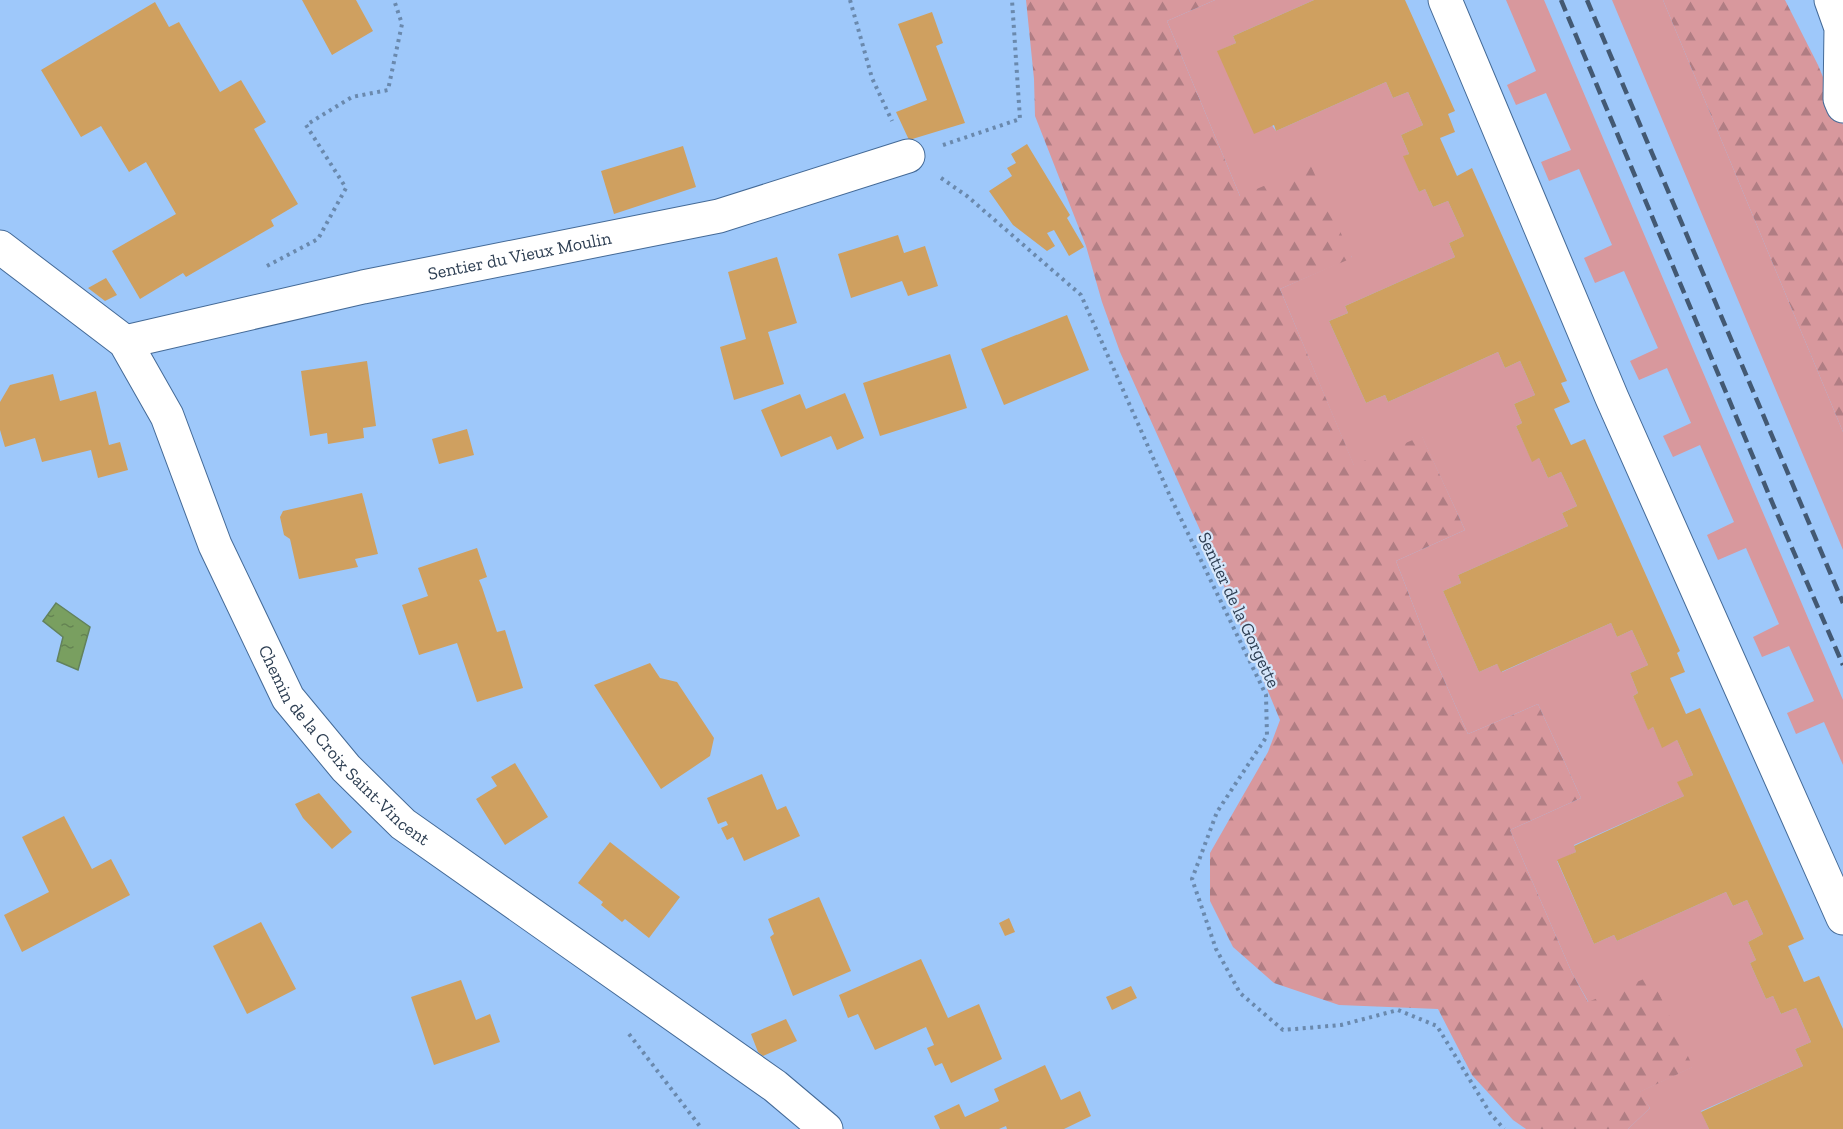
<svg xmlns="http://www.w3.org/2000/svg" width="1843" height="1129" viewBox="0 0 1843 1129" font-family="'Zilla Slab',serif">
<defs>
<pattern id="forest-firs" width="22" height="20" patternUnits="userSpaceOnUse" patternTransform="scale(1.5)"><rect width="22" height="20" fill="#d8989d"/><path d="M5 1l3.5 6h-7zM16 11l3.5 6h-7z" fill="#b07d83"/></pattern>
<pattern id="water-ripples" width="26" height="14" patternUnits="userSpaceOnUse" patternTransform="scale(1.5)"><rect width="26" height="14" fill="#799f60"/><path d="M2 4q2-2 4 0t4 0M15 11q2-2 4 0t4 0" fill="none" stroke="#648352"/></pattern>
</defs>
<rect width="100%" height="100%" fill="#9ec8fa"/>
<path fill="#d8989d" d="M1215,0H1314L1233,36L1236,43L1218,51L1276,131L1386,82L1393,98L1408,92L1423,125L1401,135L1409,154L1404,156L1419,192L1425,189L1433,207L1448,201L1464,236L1449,243L1455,257L1345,306L1348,313L1329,321L1366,403L1385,395L1388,402L1498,352L1505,368L1520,361L1535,395L1514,404L1522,423L1516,426L1532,461L1539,458L1548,478L1561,472L1577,506L1562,513L1568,526L1458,575L1461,583L1443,591L1479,672L1497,664L1502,672L1611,623L1617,637L1632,630L1648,665L1630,673L1638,693L1633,696L1648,729L1653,727L1662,747L1677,740L1693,775L1678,782L1684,796L1574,845L1576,852L1557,861L1594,944L1614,935L1617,941L1726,892L1733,906L1747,900L1763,934L1748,942L1756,960L1750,963L1766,999L1773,996L1781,1014L1796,1008L1811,1042L1795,1049L1803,1066L1701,1111L1709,1129H1628L1650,1108L1639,1092L1692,1067L1589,1003L1572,973L1510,830L1581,798L1538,704L1468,734L1429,646L1396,561L1465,530L1422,437L1354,466L1280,289L1352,257L1240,196L1167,21Z
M1506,0H1544L1843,700V765L1824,722L1796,734L1787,713L1814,701L1789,646L1762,657L1753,637L1779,624L1746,548L1718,560L1707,535L1734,522L1700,445L1673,457L1663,436L1691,423L1667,368L1639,380L1630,361L1658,348L1624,271L1595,283L1584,258L1612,245L1579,169L1549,181L1541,162L1571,150L1546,93L1516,105L1507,85L1536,71Z
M1612,0H1663L1843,432V550Z"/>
<path fill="url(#forest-firs)" d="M1026,0H1215L1167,21L1240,196L1311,166L1352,258L1280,289L1354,465L1422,436L1465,530L1396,561L1429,646L1468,734L1538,704L1581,798L1510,830L1572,973L1588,1002L1651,976L1693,1067L1640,1092L1650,1108L1628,1129H1526L1513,1120L1472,1075L1438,1009L1339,1005L1274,983L1233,947L1210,901V853L1268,752L1280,720L1209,550L1120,352L1102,302L1086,246L1035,116L1034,79Z
M1663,0H1785L1818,65L1843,125V432Z"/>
<path fill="url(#water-ripples)" stroke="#62825c" stroke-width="1.5" d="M56,603L90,627L78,670L57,661L63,637L43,621Z"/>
<path fill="#cfa060" d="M302,0H356L373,31L332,55Z
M1314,0H1405L1455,111L1448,114L1455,132L1440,138L1457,176L1472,168L1567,381L1561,383L1570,402L1554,409L1571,445L1585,439L1680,651L1677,653L1685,672L1670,678L1686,714L1700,708L1804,939L1788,946L1804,982L1819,976L1843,1029V1129H1709L1701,1112L1803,1066L1795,1049L1811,1042L1796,1008L1781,1014L1773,996L1766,999L1750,963L1756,960L1748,942L1763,934L1747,900L1733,906L1726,892L1617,941L1614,935L1594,944L1557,860L1576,852L1574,846L1684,796L1677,782L1693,775L1677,740L1662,748L1653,727L1648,730L1633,696L1638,693L1630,673L1648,665L1632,630L1617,637L1611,623L1501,672L1497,664L1479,672L1443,591L1461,583L1458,575L1568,526L1562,513L1577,506L1561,472L1548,478L1539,458L1532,462L1516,426L1522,423L1514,404L1535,395L1520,361L1505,368L1498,352L1388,402L1385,395L1366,403L1329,321L1348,313L1345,306L1455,257L1449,243L1464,236L1448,201L1433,207L1425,189L1419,192L1403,156L1409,154L1401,135L1423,125L1408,92L1393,98L1386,82L1276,131L1274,125L1254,134L1217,51L1236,43L1233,36Z
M155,2L169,27L179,22L220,92L241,80L266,122L254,129L298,204L271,220L274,226L186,277L183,273L140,299L112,251L176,214L146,162L129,172L101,126L81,137L41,70Z
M932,12L943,43L936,46L965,123L909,140L896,112L927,100L898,24Z
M1027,144L1070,215L1067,218L1084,247L1069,256L1054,230L1047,233L1055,246L1047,251L1013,225L989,191L1012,176L1007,168L1016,163L1011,154Z
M683,146L696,187L614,214L601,171Z
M898,235L904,253L925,246L938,286L908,296L902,281L851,298L838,254Z
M777,257L797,323L768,332L784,384L734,400L720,347L746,339L728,272Z
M106,278L117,295L105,301L88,288Z
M1067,315L1089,370L1004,405L981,349Z
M950,354L967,408L880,436L863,383Z
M367,361L376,426L363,428L364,438L328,444L327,433L310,436L301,371Z
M53,374L60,401L96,391L109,445L120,442L128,470L98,478L91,450L42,462L35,438L5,447L0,430V402L10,385Z
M845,393L864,438L837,450L831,436L781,457L761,410L800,394L806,409Z
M467,429L474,455L439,464L432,439Z
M362,493L378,554L355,559L358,567L299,579L290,539L284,535L280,517L283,511Z
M477,548L487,577L479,580L482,587L497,632L505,630L523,688L477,702L457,643L419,655L402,605L428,596L418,568Z
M650,663L660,678L677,682L714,738L710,756L661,789L594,685Z
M515,763L548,817L505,845L476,799L497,786L491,777Z
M762,774L777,810L786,806L800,836L744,861L733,837L727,840L721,828L728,825L726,821L718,824L707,798Z
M319,793L352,832L332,849L303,818L295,804Z
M64,816L92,869L111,859L130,895L22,952L4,915L49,892L22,837Z
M610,842L680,897L649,938L625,919L622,922L601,905L603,902L578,883Z
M819,897L851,971L793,996L770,937L774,934L768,919Z
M1009,918L1015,932L1005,936L999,923Z
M261,922L296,989L247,1014L213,946Z
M921,959L948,1018L979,1004L1002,1059L951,1083L942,1063L935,1066L927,1048L934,1045L926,1027L875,1050L858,1014L848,1018L839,995Z
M461,980L476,1020L490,1014L500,1042L434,1065L411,997Z
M1131,986L1137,998L1112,1010L1106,997Z
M786,1019L797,1041L763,1056L758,1052L751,1034Z
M1045,1065L1061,1100L1080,1091L1091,1116L1064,1129H1007L1006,1126L999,1129H940L934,1116L959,1104L965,1117L999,1101L994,1089Z"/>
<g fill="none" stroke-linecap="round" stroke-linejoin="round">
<defs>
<g id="minor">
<path d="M1445,0L1612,398L1843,918"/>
<path d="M1831,0L1841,28L1840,99L1843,106"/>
<path id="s1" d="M0,247L125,342L167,416L215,545L288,698L346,768L403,824L775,1086L826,1129"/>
<path id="s2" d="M125,342L363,287L719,216L908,156"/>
</g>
</defs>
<use href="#minor" stroke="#446a97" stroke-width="35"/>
<path stroke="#6a89ad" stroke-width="4" stroke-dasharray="3 4.5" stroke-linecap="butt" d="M850,0L872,78L892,121
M943,145L1020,119L1012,0
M941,178L967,196L1081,295L1170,496L1266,695L1267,736L1217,812L1192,879L1216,949L1240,993L1283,1030L1341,1025L1398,1010L1437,1026L1490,1113L1504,1129
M267,266L318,239L346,188L306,125L352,97L388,90L402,24L394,0
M629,1034L702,1129"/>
<use href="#minor" stroke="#fff" stroke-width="33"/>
<path stroke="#435973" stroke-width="4.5" stroke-dasharray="12 6" stroke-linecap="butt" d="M1561,0L1775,509L1843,665
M1587,0L1843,603"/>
</g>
<g text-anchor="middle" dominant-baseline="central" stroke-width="4.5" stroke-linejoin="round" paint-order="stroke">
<g font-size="18" fill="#2d3e52" stroke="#d6e7fb">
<text stroke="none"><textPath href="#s2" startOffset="404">Sentier du Vieux Moulin</textPath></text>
<text transform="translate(1239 610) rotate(65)">Sentier de la Gorgette</text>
<text stroke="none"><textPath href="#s1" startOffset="621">Chemin de la Croix Saint-Vincent</textPath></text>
</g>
</g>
</svg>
